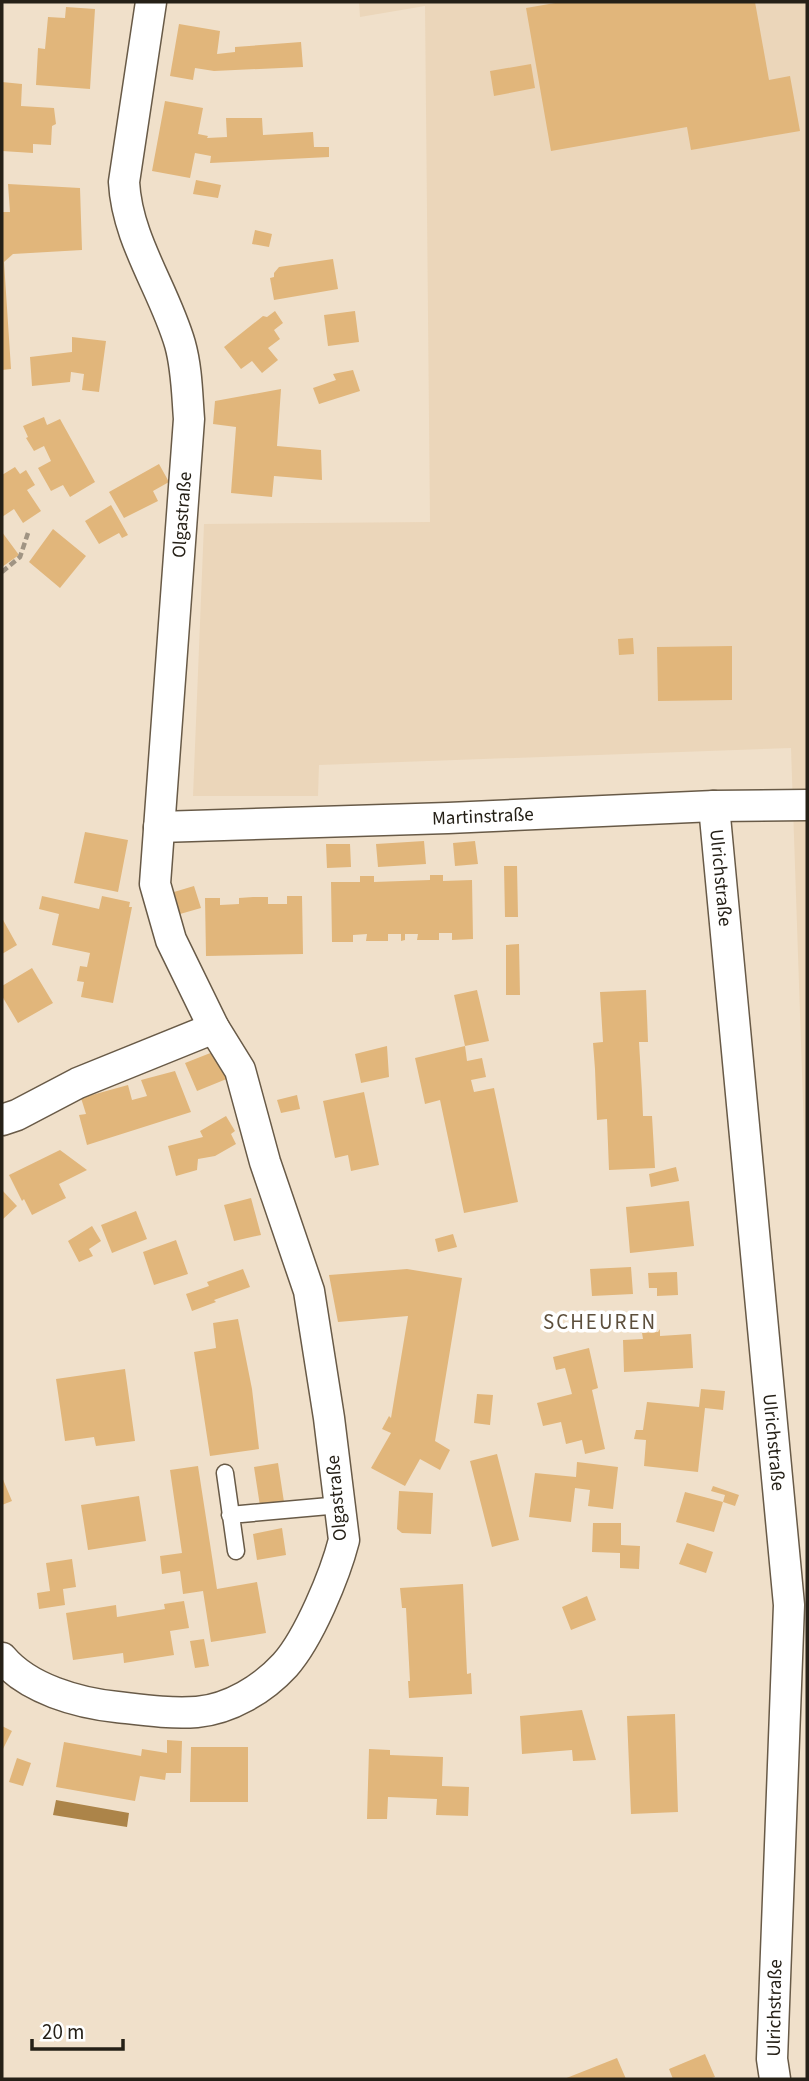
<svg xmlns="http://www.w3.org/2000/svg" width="809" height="2081" viewBox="0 0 809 2081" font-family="'Source Sans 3',sans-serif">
<rect width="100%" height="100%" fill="#f0e0ca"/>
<path fill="#ebd6ba" d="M359,2H807V1221L791,748L319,765L318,796H193L204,524L430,522L425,6L360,17Z"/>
<path fill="#ac8449" d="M56,1800L129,1813L127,1827L53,1815Z"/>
<path fill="#e1b67b" d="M561,2H755L769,80L790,76L800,131L691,150L687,127L551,151L526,8Z
M66,7L95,9L90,89L36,85L38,48L45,49L48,17L65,18Z
M179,24L220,31L217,54L235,52V47L301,42L303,67L214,71L195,68L193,80L170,76Z
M531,64L535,88L494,96L490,71Z
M2,82L22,84L21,106L54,108L56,124L52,126L51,145L33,144V153L2,151Z
M165,101L203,108L198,134L208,136L207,138L227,137L226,118H262L263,135L313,132L314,147H329V157L210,163L211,156L195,153L190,178L152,171Z
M196,180L221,185L218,198L193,194Z
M8,184L80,188L82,250L13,254L4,262L11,369L2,370V212H10Z
M255,230L272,234L269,247L252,244Z
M333,259L338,289L274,300L270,278L274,277V273L279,267Z
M275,311L283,323L274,330L280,339L268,348L278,360L262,373L252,361L241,369L224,347L263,316L267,317Z
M355,311L359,342L328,346L324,315Z
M72,337L106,341L99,392L82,390L84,374L71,372L70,382L32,386L30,357L72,352Z
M353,370L360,391L319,404L313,388L336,380L333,374Z
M281,389L277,446L321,450L322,480L274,476L272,497L231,493L236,427L213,424L215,401Z
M44,417L47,425L60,419L95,482L70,497L63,485L51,491L38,468L51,461L44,446L34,451L26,438L28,437L23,426Z
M159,464L169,482L153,491L158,501L124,518L109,492Z
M15,467L20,474L26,470L35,485L27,490L41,511L23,523L14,509L2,517V475Z
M111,505L128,535L122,538L119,533L99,544L85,521Z
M53,529L86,556L60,588L29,562Z
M2,532L19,555L2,567Z
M633,638L634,654L619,655L618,639Z
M732,646V700L658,701L657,647Z
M85,832L128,840L118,892L74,883Z
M424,841L426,864L378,867L376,844Z
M475,841L478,864L455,866L453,843Z
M326,844H350L351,867L327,868Z
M504,866H517L518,917H505Z
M430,875H443V881L472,880L473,939L452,940V933H439V940H417L418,934H405V940L401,941V934H388V941H366L367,934L353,935V942H332L331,882H360V876H374V882L430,880Z
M194,886L201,908L180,914L174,892Z
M42,896L99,909L102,896L130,902L129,907H132L113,1003L81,997L84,982L77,981L80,966L87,967L90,953L52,945L59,914L39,909Z
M287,896H302L303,954L206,956L205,898H220V905L239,904V898L253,897H268V904H287Z
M2,918L17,945L2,954Z
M519,944L520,995H506V945Z
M32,968L53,1003L18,1023L2,996V986Z
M477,990L489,1041L465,1046L467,1061L482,1058L486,1077L471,1080L474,1092L494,1088L518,1202L464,1213L440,1100L425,1104L415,1058L465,1046L454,995Z
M646,990L648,1042H639L642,1092L643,1116H652L655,1168L609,1170L607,1119L597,1120L595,1069L593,1043L603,1042L600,992Z
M387,1046L389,1077L361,1083L355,1054Z
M218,1050L229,1078L197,1091L185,1063Z
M175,1071L191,1112L87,1145L79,1115L86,1114L81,1098L128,1085L132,1100L147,1096L141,1080Z
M364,1092L379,1165L351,1171L348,1155L335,1158L323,1101Z
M297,1095L300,1109L281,1113L277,1100Z
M226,1116L235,1131L231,1134L236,1144L215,1156L198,1159L197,1170L176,1176L168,1146L203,1137L200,1131Z
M60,1150L87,1170L59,1184L66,1198L32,1215L24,1199L22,1201L9,1175Z
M676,1167L679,1181L651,1187L649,1174Z
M2,1190L17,1206L2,1220Z
M251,1198L261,1235L234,1241L224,1205Z
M689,1201L694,1246L630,1253L626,1207Z
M136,1211L147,1239L112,1253L101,1225Z
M92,1226L101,1241L89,1249L93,1256L79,1262L68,1241Z
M453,1234L457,1247L438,1252L435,1239Z
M176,1240L188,1274L154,1285L143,1252Z
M631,1267L633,1294L592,1296L590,1269Z
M243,1269L250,1287L214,1300L216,1302L192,1311L186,1294L209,1286L207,1282Z
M407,1269L462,1278L435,1441L450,1450L440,1470L420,1459L405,1486L371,1468L391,1433L382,1429L389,1416L391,1418L408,1316L338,1322L329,1275Z
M677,1272L678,1295L657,1296V1288H649L648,1273Z
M238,1319L252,1389L259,1449L210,1456L194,1352L216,1348L213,1323Z
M660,1329V1336L691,1334L693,1368L624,1372L623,1340L643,1339L642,1333L658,1332Z
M589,1348L598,1388L592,1390L605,1449L585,1454L582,1440L566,1444L561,1422L543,1426L537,1403L572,1394L565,1368L556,1370L553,1357Z
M125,1369L135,1441L96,1446L94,1437L65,1441L56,1379Z
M701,1389L725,1391L723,1410L705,1408L698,1472L644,1466L646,1440L634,1439L636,1430H643L647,1402L699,1407Z
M477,1394L493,1395L490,1425L474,1423Z
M497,1454L519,1540L492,1547L470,1461Z
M577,1462L618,1467L613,1509L588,1506L590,1490L575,1488L571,1522L529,1517L535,1473L576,1477Z
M278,1463L284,1502L260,1506L254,1467Z
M198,1466L217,1589L257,1582L266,1633L211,1642L203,1591L183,1594L180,1571L162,1574L160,1556L182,1553L170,1470Z
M2,1477L12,1501L2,1505Z
M713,1486L739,1495L735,1506L723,1502L725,1495L711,1491Z
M399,1491L433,1493L431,1534L402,1533L397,1529Z
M685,1492L723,1502L714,1532L676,1522Z
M139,1496L146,1541L88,1550L81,1505Z
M593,1523H621V1545L640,1546L639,1569L620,1568V1553L592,1552Z
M282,1528L286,1555L257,1560L253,1534Z
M687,1543L713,1552L706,1573L679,1564Z
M72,1559L76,1587L63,1589L65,1605L39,1609L37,1593L50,1591L46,1563Z
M463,1584L467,1674L471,1673L472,1694L409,1698L408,1681H410L406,1608H402L400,1588Z
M587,1596L596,1620L571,1630L562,1607Z
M184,1601L189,1628L170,1631L174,1655L124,1663L123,1653L73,1660L66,1613L116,1605L117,1617L165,1609L164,1604Z
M204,1639L209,1666L195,1668L190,1641Z
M582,1710L596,1760L573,1761L572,1750L522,1754L520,1716Z
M675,1714L678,1812L631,1814L627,1716Z
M2,1726L12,1731L2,1751Z
M167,1740L182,1741L181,1773H166L165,1780L140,1776L135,1801L56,1787L64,1742L141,1756L142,1749L167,1753Z
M191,1747H248V1802H190Z
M369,1749L390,1750V1755L443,1757L442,1786L469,1787L468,1816L436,1815L437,1799L388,1797L387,1819H367Z
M17,1758L31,1763L23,1786L9,1782Z
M705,2054L715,2077L709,2079H673L669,2069Z
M617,2058L626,2079H564Z"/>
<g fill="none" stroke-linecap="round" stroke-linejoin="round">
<defs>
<path id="lane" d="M225,1473L236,1551
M230,1515L340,1505"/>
<g id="street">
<path id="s1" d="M714,806L789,1605L772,2059L775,2079"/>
<path id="s2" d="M159,827L448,818L714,806L807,805"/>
<path d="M2,1120L17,1115L78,1083L214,1028"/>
<path id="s3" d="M2,1658C28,1689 78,1703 117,1707C143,1710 170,1714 197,1712C230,1709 263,1689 285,1665C309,1638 335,1575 344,1540L329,1418L309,1291L265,1162L240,1070L214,1028L171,940L155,884L189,419C187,394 187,369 180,344C164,289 127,240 124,182L151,2"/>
</g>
</defs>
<use href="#lane" stroke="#685a47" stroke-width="19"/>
<use href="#street" stroke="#685a47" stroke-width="33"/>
<path stroke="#a09483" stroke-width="4.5" stroke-dasharray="7 3.5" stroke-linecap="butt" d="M2,572L20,557L28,533"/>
<use href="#lane" stroke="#fff" stroke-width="16"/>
<use href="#street" stroke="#fff" stroke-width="30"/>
</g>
<g text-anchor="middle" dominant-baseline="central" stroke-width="7" stroke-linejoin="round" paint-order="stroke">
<g font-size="19" fill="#252017" stroke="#fff">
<text stroke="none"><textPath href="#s3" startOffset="1508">Olgastraße</textPath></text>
<text stroke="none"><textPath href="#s2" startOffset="324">Martinstraße</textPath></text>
<text stroke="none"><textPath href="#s1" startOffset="72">Ulrichstraße</textPath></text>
<text stroke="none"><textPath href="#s1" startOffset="639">Ulrichstraße</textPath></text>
<text transform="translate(337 1498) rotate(-95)">Olgastraße</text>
<text transform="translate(775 2008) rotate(-89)">Ulrichstraße</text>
</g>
<g font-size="21" letter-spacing="2" fill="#5d4f3c" stroke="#fff">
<text x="600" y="1322">SCHEUREN</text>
</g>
</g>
<rect width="809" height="2081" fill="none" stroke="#252017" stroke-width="7"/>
<path d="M32 2039v10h91v-10" fill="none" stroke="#252017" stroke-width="3.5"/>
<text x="42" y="2039" font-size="21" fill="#252017" stroke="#ffffff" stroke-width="5" paint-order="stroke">20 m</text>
</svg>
